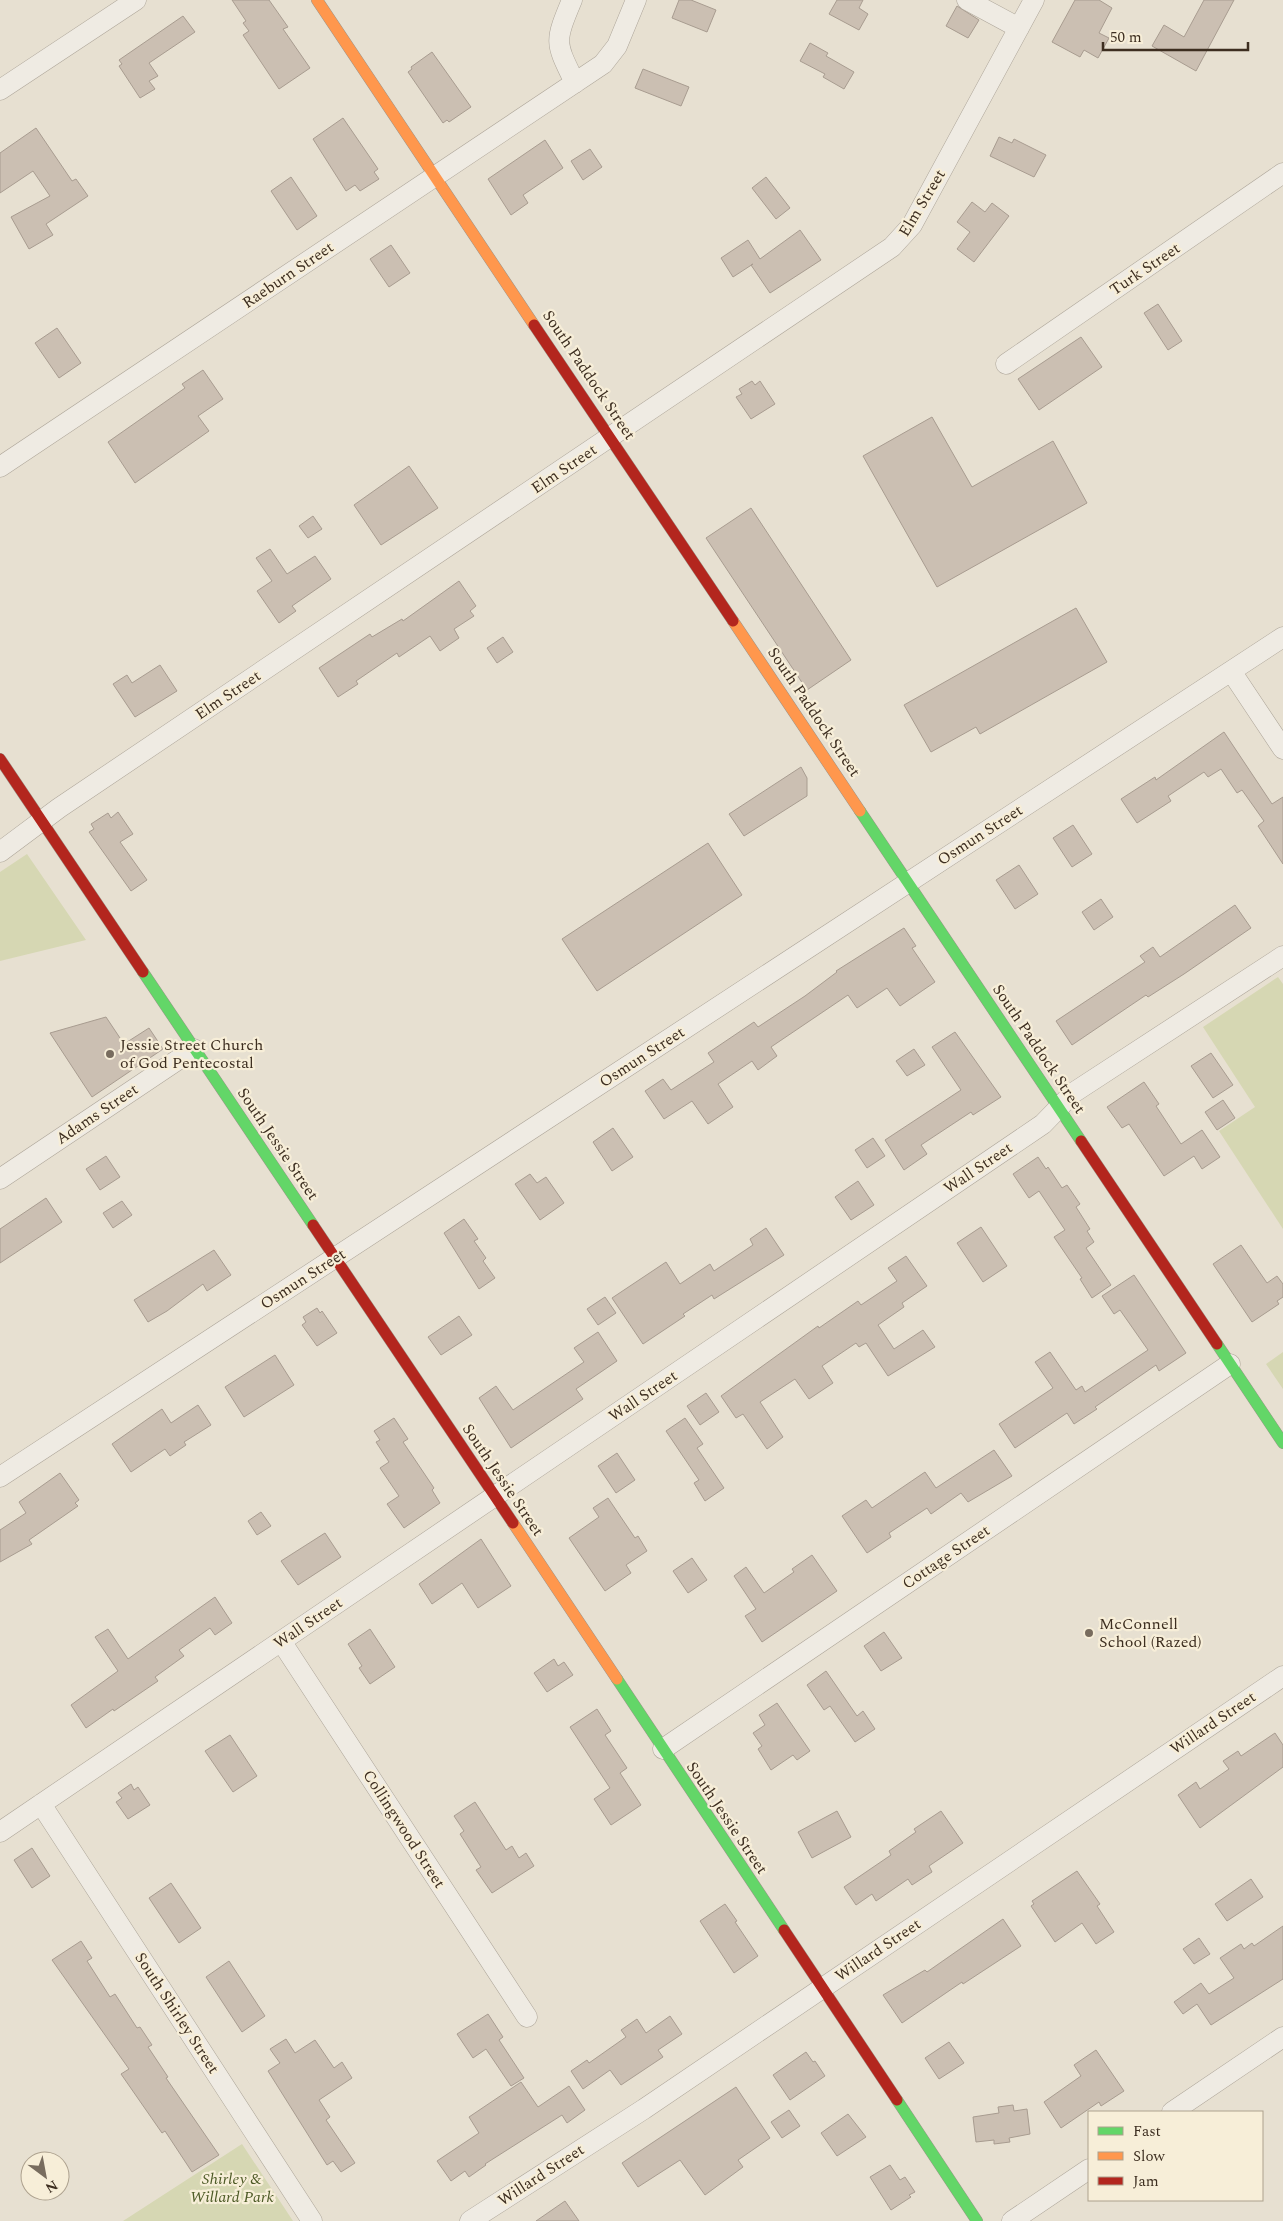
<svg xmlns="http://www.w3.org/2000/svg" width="1283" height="2221" viewBox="0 0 1283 2221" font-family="Spectral,serif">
<rect width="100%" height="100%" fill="#e7e0d1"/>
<path fill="#d6d7b3" d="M27,854L86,940L0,961V872Z
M1278,977L1283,984V1229L1219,1131L1255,1107L1203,1027Z
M1283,1352V1389L1266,1364Z
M242,2144L293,2221H123Z"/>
<path fill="#cbbfb2" stroke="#a89c90" d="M232,0H269L288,27L283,29L310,68L279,89L243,35L249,31L243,23L246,21Z
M679,0H691L716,10L707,32L672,18Z
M837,0H863L859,8L868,14L859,30L829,14Z
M1075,0H1099L1112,8L1099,33L1109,38L1098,58L1084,50L1080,57L1052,42Z
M1204,0H1234L1196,71L1152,46L1164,25L1184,37Z
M957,6L979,20L968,38L946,26Z
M183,16L195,32L149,63L158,76L149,81L155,89L140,98L119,66L122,64L119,60Z
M810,43L828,53L826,56L854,72L844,89L823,77L825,74L800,61Z
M432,52L471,107L449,122L447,120L443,123L408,72L412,69L411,67Z
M643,69L689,87L681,106L635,88Z
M343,118L378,169L374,172L379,179L360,191L355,185L346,191L313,139Z
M36,128L72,181L76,179L88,196L46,224L53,235L29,249L11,217L50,196L33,171L0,193V153Z
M999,137L1012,143L1014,139L1046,155L1034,177L990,156Z
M545,140L563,168L523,195L528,203L511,215L488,179Z
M590,149L602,167L583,180L571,161Z
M291,177L317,216L297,230L271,191Z
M766,177L790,208L776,219L752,188Z
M972,202L985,212L992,203L1009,216L974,262L957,249L970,232L957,222Z
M800,230L821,260L770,293L751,265L753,264L733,277L721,258L748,240L760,259Z
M391,245L410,273L389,287L370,259Z
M1158,304L1182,341L1168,350L1144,313Z
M57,328L81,363L59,378L35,343Z
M1081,337L1102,367L1039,410L1018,379Z
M203,370L223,399L198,416L209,431L135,483L108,442L185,388L182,384Z
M752,381L755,385L760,381L775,404L751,419L736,397L742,394L739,389Z
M932,417L972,487L1053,441L1087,503L937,587L863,456Z
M409,466L438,508L381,545L354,505Z
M751,508L851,660L807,690L706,538Z
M313,516L322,529L308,538L299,526Z
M270,549L287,574L315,556L331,579L292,606L296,611L279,623L257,591L272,581L256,558Z
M459,581L476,606L470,611L474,616L454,629L459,638L440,651L430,636L399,657L397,653L356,681L358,684L338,697L319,668L370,634L372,637L402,619L403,621Z
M1076,608L1107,662L980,734L976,727L931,752L904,705Z
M503,637L513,652L497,663L487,648Z
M160,665L177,691L135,717L113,684L127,675L132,683Z
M1224,732L1272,804L1283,797V864L1258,826L1264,821L1242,790L1237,793L1221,769L1208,777L1204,772L1168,796L1171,801L1137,823L1121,799L1155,777L1156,780Z
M801,767L807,778V796L744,836L729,814Z
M118,812L133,834L120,842L147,880L131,891L89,832L94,829L91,824L108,813L111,818Z
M1073,825L1092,854L1072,867L1053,838Z
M708,843L742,895L597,991L562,939Z
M1019,865L1038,894L1015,909L996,880Z
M1101,899L1113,917L1094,930L1082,912Z
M1235,905L1251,928L1184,974L1148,997L1146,995L1072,1045L1056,1021L1145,962L1140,956L1153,947L1160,957Z
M904,928L916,946L912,948L935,982L900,1006L887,988L857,1008L848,995L771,1047L777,1056L758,1070L752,1061L718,1084L733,1107L708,1124L692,1101L664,1119L645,1091L663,1079L671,1090L714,1062L708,1053L754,1022L758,1027L805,996L837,972L836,971Z
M106,1017L124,1044L149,1028L163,1049L92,1097L50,1033Z
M955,1032L1001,1097L973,1115L971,1112L921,1145L927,1154L904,1170L885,1140L961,1090L932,1047Z
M914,1049L925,1065L907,1076L896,1061Z
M1211,1053L1233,1085L1213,1098L1191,1066Z
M1144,1082L1159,1104L1156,1106L1181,1144L1202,1130L1220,1157L1202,1169L1194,1156L1164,1176L1129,1124L1122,1128L1107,1107Z
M1223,1100L1235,1118L1217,1130L1205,1112Z
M613,1128L633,1157L612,1171L593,1142Z
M873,1138L885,1156L867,1168L855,1150Z
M106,1156L120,1177L100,1190L86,1169Z
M1038,1157L1046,1169L1048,1167L1062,1188L1067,1185L1080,1204L1076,1207L1090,1229L1087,1231L1094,1242L1086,1248L1111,1285L1092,1298L1080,1279L1082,1278L1054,1237L1065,1230L1039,1191L1029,1198L1013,1174Z
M530,1174L537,1183L546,1177L564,1203L540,1220L515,1184Z
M858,1181L874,1205L851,1220L835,1197Z
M46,1198L62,1222L0,1263V1229Z
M122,1201L132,1215L113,1228L103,1213Z
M464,1219L478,1239L474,1241L486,1258L483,1261L495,1278L479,1289L444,1233Z
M981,1227L1007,1266L983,1282L957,1243Z
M766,1228L784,1255L714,1299L712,1295L683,1314L685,1316L643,1344L612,1298L666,1262L680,1284L710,1264L714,1271L753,1245L750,1239Z
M1241,1245L1267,1283L1277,1276L1283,1284V1297L1277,1301L1279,1304L1252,1322L1213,1264Z
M214,1250L231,1275L207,1291L203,1284L167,1311L148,1322L134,1300Z
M906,1256L927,1286L902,1303L904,1307L878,1325L894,1349L923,1330L935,1347L888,1376L866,1343L859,1347L856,1343L822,1366L833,1383L809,1399L795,1379L760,1402L783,1437L767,1449L743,1414L736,1418L721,1396L818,1326L819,1328L858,1301L861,1305L897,1281L888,1268Z
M1134,1275L1186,1353L1159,1371L1156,1365L1095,1407L1097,1409L1074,1424L1067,1413L1015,1448L999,1424L1053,1388L1035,1362L1050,1352L1076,1390L1082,1386L1085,1392L1148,1350L1120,1310L1114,1314L1102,1296Z
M605,1297L616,1313L598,1325L587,1309Z
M317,1308L320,1313L322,1311L337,1333L317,1346L302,1325L306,1322L303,1317Z
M459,1316L472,1335L441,1355L428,1337Z
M598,1332L617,1361L576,1389L583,1399L511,1448L479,1398L496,1386L513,1410L584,1362L574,1348Z
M275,1355L294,1385L244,1417L225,1387Z
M706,1393L719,1412L700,1425L687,1406Z
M198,1405L211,1425L184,1442L186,1445L170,1456L165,1449L131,1472L112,1444L162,1409L171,1423Z
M394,1418L408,1439L403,1442L434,1488L432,1490L440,1503L404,1528L387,1504L399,1496L380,1468L389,1462L376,1442L380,1440L374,1431Z
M685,1418L703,1444L697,1448L724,1488L705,1501L694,1483L699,1480L666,1431Z
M994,1450L1012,1476L968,1502L961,1493L931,1514L927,1508L889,1533L891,1537L867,1553L842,1516L866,1500L872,1508L925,1472L936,1488Z
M617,1453L635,1480L616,1493L598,1466Z
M60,1473L79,1500L75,1503L78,1506L29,1540L32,1544L0,1562V1530L26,1513L19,1502Z
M608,1498L635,1538L638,1536L647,1551L626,1565L631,1573L605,1591L569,1538L599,1517L593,1508Z
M261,1512L271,1526L257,1535L248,1521Z
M325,1533L341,1557L298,1585L281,1561Z
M481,1539L511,1586L478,1608L462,1583L432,1604L419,1584Z
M812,1555L837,1591L762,1642L745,1616L756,1609L734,1576L746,1567L764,1593L794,1572L792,1569Z
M692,1558L707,1580L688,1593L673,1571Z
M215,1597L232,1623L215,1635L210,1628L179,1650L184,1656L155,1677L158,1681L114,1711L113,1709L86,1728L71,1705L118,1671L95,1637L108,1629L128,1659Z
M370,1629L395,1667L370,1684L359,1668L362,1666L348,1644Z
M884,1632L902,1658L881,1671L864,1646Z
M554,1659L558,1666L564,1662L573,1675L547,1692L534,1673Z
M826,1671L857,1716L863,1711L875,1729L855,1742L830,1706L824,1710L807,1685Z
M777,1703L810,1751L797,1760L793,1755L771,1770L758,1749L762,1746L753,1733L765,1725L759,1715Z
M597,1709L611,1731L605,1735L627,1768L620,1773L641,1805L611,1825L594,1799L610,1788L570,1727Z
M1275,1733L1283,1745V1767L1200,1828L1178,1795L1196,1782L1200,1789L1229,1769L1223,1761L1238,1751L1241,1756Z
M230,1735L257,1776L233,1792L205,1751Z
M131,1784L134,1790L138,1787L150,1805L128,1819L116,1802L122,1798L118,1793Z
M475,1802L506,1850L512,1846L519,1858L526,1853L534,1866L492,1893L476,1870L481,1867L460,1834L464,1831L454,1816Z
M837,1811L851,1837L812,1858L798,1832Z
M941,1811L963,1843L929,1866L932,1872L912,1885L908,1879L876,1901L872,1894L856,1905L844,1887L891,1855L889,1851L916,1832L914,1829Z
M32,1848L50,1876L32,1888L14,1860Z
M1077,1871L1100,1904L1097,1906L1114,1932L1096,1944L1082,1923L1055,1942L1031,1906L1034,1904L1032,1901Z
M1251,1879L1263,1897L1227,1921L1215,1904Z
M171,1883L201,1928L179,1943L149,1898Z
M725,1904L737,1921L735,1922L758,1956L734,1973L700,1921Z
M1003,1919L1021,1946L963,1984L962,1982L902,2023L883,1995L925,1970L927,1972Z
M1283,1926V1979L1211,2025L1197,2004L1183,2014L1174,2002L1201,1983L1209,1994L1234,1978L1220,1958L1241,1944L1244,1949L1252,1943L1254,1946Z
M1199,1938L1210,1954L1194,1964L1183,1949Z
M81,1941L92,1958L87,1961L110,1997L115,1994L137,2028L140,2027L152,2045L148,2047L168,2077L166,2078L219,2155L192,2172L165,2131L162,2133L121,2074L129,2069L52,1960Z
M229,1961L265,2016L242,2032L206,1977Z
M488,2014L503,2037L499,2040L524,2078L511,2086L486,2049L473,2058L457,2034Z
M670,2016L682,2034L658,2050L663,2057L621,2085L610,2070L583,2089L571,2071L587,2060L589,2063L626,2037L621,2030L637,2019L646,2033Z
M286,2039L295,2053L315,2040L334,2068L342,2062L352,2078L319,2100L330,2117L326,2120L355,2163L341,2172L333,2161L327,2165L268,2071L280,2063L270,2049Z
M949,2042L964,2063L939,2079L925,2058Z
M1096,2050L1124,2091L1101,2106L1099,2102L1061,2128L1044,2102L1081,2076L1074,2065Z
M806,2052L813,2062L815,2061L825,2076L790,2100L773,2075Z
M521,2082L538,2107L569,2086L585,2110L567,2123L562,2115L485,2164L486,2165L469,2177L465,2171L451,2181L437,2161L479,2133L469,2117Z
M736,2087L770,2138L738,2160L743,2167L705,2195L680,2160L638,2187L622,2163Z
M1013,2105L1014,2111L1027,2109L1030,2134L1009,2138L1010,2142L994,2144V2140L976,2142L973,2117L999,2113L998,2107Z
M789,2110L800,2126L782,2138L771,2122Z
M848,2114L866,2137L837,2156L821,2133Z
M890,2165L900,2180L905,2177L915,2192L909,2195L911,2197L891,2210L870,2177Z
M565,2201L579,2221H536Z"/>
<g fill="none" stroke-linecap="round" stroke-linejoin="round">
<defs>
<path id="street" d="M572,0C554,43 555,42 575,83
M967,0L1019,28
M0,90L136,0
M1006,364L1283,173
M0,467L603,64L617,46L636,0
M1231,671L1283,749
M0,852L59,808L892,247L912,225L1034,0
M0,1179L194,1049
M0,1477L1283,637
M281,1641L527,2017
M663,1749L1230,1364
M41,1804L312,2221
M0,1832L1043,1124L1073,1093L1283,956
M1172,2112L1283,2037
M470,2221L644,2109L1283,1676
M1012,2221L1089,2169"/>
<path id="fast" d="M860,811L1081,1141
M143,972L313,1225
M1217,1344L1283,1443
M617,1679L784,1930
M897,2100L977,2221"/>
<path id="slow" d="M317,0L534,325
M733,621L860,811
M513,1523L617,1679"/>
<path id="jam" d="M534,325L733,621
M0,759L143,972
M1081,1141L1217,1344
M313,1225L513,1523
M784,1930L897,2100"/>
</defs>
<use href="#street" stroke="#ada599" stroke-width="21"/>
<use href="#fast" stroke="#9c958a" stroke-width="12"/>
<use href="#slow" stroke="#9c958a" stroke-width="12"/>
<use href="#jam" stroke="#9c958a" stroke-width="12"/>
<use href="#street" stroke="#efebe3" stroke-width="20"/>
<use href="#fast" stroke="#63d668" stroke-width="11"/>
<use href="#slow" stroke="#ff974d" stroke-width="11"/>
<use href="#jam" stroke="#b3261e" stroke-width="11"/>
</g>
<g fill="#786c5e" stroke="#f7eed8" stroke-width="2">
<circle cx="110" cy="1054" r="5"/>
<circle cx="1089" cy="1633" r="5"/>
</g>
<g text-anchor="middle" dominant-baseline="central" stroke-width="4.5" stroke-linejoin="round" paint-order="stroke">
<g font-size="16" fill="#3d2e20" stroke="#f7eed8">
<text transform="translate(922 203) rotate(-59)">Elm Street</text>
<text transform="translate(1145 269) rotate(-34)">Turk Street</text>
<text transform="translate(288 275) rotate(-34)">Raeburn Street</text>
<text transform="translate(589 375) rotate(56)">South Paddock Street</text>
<text transform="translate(564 469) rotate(-34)">Elm Street</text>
<text transform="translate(228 695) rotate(-34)">Elm Street</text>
<text transform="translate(814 712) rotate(56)">South Paddock Street</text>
<text transform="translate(980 835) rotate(-33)">Osmun Street</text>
<text transform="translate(1039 1049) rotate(56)">South Paddock Street</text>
<text transform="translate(642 1057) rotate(-33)">Osmun Street</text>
<text transform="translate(97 1114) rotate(-34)">Adams Street</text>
<text transform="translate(278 1144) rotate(56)">South Jessie Street</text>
<text transform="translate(978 1168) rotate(-34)">Wall Street</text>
<text transform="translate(303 1279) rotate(-33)">Osmun Street</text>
<text transform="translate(643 1396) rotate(-34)">Wall Street</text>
<text transform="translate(503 1480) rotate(56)">South Jessie Street</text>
<text transform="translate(946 1557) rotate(-34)">Cottage Street</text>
<text transform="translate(308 1623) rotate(-34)">Wall Street</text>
<text transform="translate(1213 1723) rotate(-34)">Willard Street</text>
<text transform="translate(727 1818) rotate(56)">South Jessie Street</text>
<text transform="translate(404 1829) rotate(57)">Collingwood Street</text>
<text transform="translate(878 1950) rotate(-34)">Willard Street</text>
<text transform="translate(177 2013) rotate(57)">South Shirley Street</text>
<text transform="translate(541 2175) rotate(-33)">Willard Street</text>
</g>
<g font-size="16" fill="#3d2e20" stroke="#f7eed8" text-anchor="start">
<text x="120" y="1045">Jessie Street Church<tspan x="120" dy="18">of God Pentecostal</tspan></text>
<text x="1099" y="1624">McConnell<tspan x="1099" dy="18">School (Razed)</tspan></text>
</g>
<g font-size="16" font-style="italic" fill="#4d5a26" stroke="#f7eed8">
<text x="232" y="2179">Shirley &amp;<tspan x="232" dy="18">Willard Park</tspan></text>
</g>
</g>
<rect x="1088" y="2111" width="175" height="90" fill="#f7eed8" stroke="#ada18e"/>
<rect x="1098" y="2127" width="25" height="8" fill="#63d668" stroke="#ada18e"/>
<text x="1133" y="2136" font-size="15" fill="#3d2e20">Fast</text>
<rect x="1098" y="2152" width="25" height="8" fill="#ff974d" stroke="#ada18e"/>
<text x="1133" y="2161" font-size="15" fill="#3d2e20">Slow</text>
<rect x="1098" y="2177" width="25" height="8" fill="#b3261e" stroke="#ada18e"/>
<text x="1133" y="2186" font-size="15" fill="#3d2e20">Jam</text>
<g transform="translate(45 2176) rotate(148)"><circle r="24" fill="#f7eed8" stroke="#ada18e"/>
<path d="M0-4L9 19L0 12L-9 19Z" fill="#786c5e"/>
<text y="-8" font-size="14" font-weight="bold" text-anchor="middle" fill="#3d2e20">N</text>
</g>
<path d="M1103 42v8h145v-8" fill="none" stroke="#3d2e20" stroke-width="2.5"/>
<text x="1110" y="42" font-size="15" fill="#3d2e20" stroke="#f7eed8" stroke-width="4" paint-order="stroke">50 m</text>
</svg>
